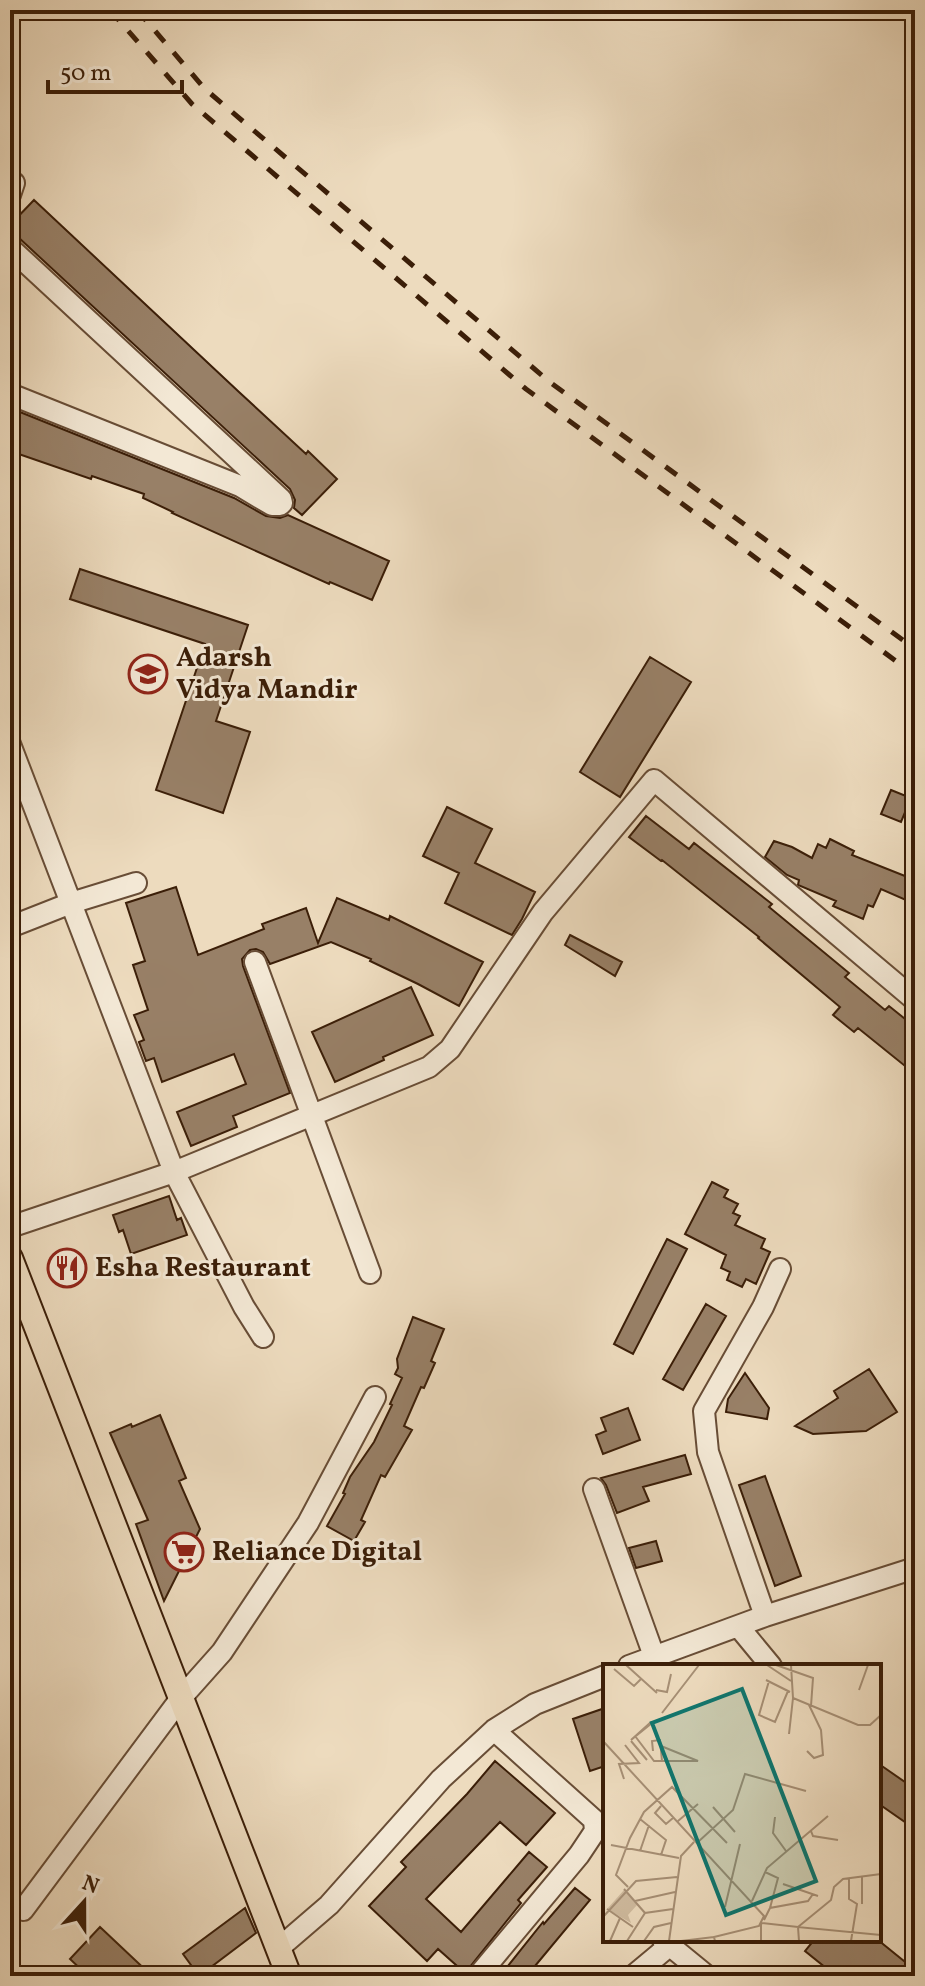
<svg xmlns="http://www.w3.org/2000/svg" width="925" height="1986" viewBox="0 0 925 1986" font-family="Vollkorn,serif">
<rect width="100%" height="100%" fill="#eddbbe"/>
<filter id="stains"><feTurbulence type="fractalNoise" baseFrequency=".0025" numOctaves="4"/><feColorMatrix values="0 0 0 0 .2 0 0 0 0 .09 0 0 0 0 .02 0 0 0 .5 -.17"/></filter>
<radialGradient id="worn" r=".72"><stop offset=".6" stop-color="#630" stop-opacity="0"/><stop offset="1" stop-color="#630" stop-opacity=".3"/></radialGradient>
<path fill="#988067" stroke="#3b1e08" stroke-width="2" d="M34,200L239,392L306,454L308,451L337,479L302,515L294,508L295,500L290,489L19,238L10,235V225Z
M10,408L234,498L266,516L280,518L288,515L389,561L372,600L330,582L329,584L172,513L173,512L143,498L144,494L92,476L91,479L10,451Z
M80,569L248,625L216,721L250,732L223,813L156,790L205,644L70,599Z
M650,657L691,682L620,797L580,772Z
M891,790L911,798L901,822L881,814Z
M447,807L492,829L475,863L535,892L522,919L512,935L445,903L459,873L423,856Z
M646,816L689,849L694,843L772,904L769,907L849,973L845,977L885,1010L889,1006L915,1027V1074L858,1028L854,1032L833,1015L840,1007L758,938L759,937L662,860L661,861L629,837Z
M830,839L854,851L852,855L915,880V904L881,889L873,907L868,905L863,919L833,906L836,901L798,885L799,880L787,875L765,857L774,841L792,847L812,858L818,844L826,848Z
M176,887L198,955L264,929L262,924L306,908L318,943L337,898L389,920L390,916L483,962L459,1006L418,984L370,961L371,959L331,942L270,964L263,952L256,949L250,950L242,959L243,966L290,1093L233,1116L237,1127L191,1146L177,1112L246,1084L234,1054L162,1082L154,1058L146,1061L139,1042L144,1040L134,1015L148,1010L133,965L145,961L126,903Z
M570,935L622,962L615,976L565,945Z
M411,987L433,1035L383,1057L384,1060L335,1082L312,1032Z
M712,1182L728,1190L724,1197L738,1204L733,1213L740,1216L735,1225L765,1239L761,1248L770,1252L756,1284L746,1279L742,1287L727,1280L730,1272L721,1268L726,1255L685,1234Z
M169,1196L177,1220L181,1218L187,1235L131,1254L123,1230L119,1232L113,1215Z
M667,1239L687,1249L633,1354L614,1344Z
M706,1304L726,1316L683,1390L663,1379Z
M413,1317L444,1329L431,1361L435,1363L424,1388L421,1387L404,1426L412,1430L385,1477L381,1475L361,1520L365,1522L354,1541L327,1526L345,1494L343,1493L350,1477L374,1442L392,1405L390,1404L402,1378L395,1374L398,1368L397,1359Z
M869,1369L897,1412L866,1431L813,1434L795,1426L838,1398L834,1391Z
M745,1373L769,1408L767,1419L726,1412L728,1399Z
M628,1408L640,1440L603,1454L596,1435L606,1431L601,1418Z
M160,1415L186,1478L179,1481L200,1529L164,1601L136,1524L148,1520L110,1433L131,1424L132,1427Z
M685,1455L691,1474L643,1487L649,1501L617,1513L606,1485L601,1478Z
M765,1476L801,1576L775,1586L739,1485Z
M656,1541L662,1561L636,1568L629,1548Z
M605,1708V1766L590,1771L573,1719Z
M495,1761L555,1813L526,1845L500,1822L426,1899L461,1932L529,1852L547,1867L518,1900L521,1903L465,1973L438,1949L427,1961L369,1906L406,1867L401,1862L467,1794Z
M879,1764L915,1789V1829L879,1804Z
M575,1888L590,1900L535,1966L546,1976H500L543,1922L544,1924Z
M245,1908L256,1933L199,1976L183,1954Z
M100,1927L152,1976H88L70,1959Z
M814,1940H878L915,1970V1976H836L805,1951Z"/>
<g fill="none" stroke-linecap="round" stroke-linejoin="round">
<defs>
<path id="minor" d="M10,182L14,183L10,195
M10,248L281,499L282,503L280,505H272L240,486L10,394
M10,744L174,1172L244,1307L263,1337
M10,927L71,903L136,883
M255,962L370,1273
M10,1227L174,1172L429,1067L450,1049L543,912L654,780L915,1000
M594,1489L654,1656
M765,1616L708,1452L704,1411L763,1307L780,1269
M738,1626L771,1666
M629,1666L765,1616L915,1568
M23,1910L181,1698L222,1652L308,1523L375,1397
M663,1940L707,1976
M279,1948L329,1905L441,1779L494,1730L535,1704L605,1676
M478,1976L579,1855L595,1831L594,1820L494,1730
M633,1976L669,1946"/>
<path id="major" d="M10,1258L289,1976"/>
</defs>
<use href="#minor" stroke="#684d36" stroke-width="24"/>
<use href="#major" stroke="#3b1e08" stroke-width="28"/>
<use href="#minor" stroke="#f3e8d5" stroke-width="20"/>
<use href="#major" stroke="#eddbbe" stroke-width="24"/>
<path stroke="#3b1e08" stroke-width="5" stroke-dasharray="14 14" stroke-linecap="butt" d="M110,10L192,104L526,389L915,675
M137,10L205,89L551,383L915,649"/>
</g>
<defs>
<symbol id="school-ring" viewBox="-11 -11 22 22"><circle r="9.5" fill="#f3e8d5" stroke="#8f2418" stroke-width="1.5"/><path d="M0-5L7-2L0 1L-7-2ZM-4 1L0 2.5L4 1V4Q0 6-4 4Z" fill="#8f2418"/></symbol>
<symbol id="restaurant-ring" viewBox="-11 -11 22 22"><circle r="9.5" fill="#f3e8d5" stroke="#8f2418" stroke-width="1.5"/><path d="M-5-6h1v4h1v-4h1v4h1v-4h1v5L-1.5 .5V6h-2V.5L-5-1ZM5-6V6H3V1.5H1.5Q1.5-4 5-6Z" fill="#8f2418"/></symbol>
<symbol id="supermarket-ring" viewBox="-11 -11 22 22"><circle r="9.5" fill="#f3e8d5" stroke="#8f2418" stroke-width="1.5"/><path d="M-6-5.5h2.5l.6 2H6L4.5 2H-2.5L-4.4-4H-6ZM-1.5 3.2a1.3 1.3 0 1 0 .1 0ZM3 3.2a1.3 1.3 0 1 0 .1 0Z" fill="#8f2418"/></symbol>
</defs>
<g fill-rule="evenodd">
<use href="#school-ring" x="126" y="652" width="44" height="44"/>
<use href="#restaurant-ring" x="45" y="1246" width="44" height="44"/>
<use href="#supermarket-ring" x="162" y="1530" width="44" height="44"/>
</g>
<g text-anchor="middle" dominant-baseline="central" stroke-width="6" stroke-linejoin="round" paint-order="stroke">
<g font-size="28" font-weight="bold" fill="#3b1e08" stroke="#f3e8d5" text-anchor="start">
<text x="176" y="658">Adarsh<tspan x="176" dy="32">Vidya Mandir</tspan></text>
<text x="95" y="1268">Esha Restaurant</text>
<text x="212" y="1552">Reliance Digital</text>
</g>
</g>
<g transform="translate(603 1664)">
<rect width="278" height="278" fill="#eddbbe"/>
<path d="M21,226L34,241L25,251L28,259L4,245Z" fill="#cfbb9f"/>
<path fill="none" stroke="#a68f75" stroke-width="2" d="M23,1L54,29M164,1L188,17M173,1L210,14L208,42M188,1L190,34L255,61H267L278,51M11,5L31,22L38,15M163,16L187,28M166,17L156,51L172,58L185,27M53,26L64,28L68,10M256,26L265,1M59,49L96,1M48,58L28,76L49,59M186,70L190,34M32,72L51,97H95L58,82M0,77L161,252L156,262L111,273L112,277M28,77L44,96M50,87L49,77L57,76L59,97M204,87L211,94L220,91L218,66L206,41M21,115L16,100L36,99L22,81M58,142L52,149L63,160L70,154M110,143L132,168M172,153L170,169L183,187M37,155L63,176L58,191M75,157L95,140M208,167L210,172L235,176M95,178L130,146L142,110L203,127M8,181L76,194M37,187L46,161M162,208L175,214L167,244M246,214V235L254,240L248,277M180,220L215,232M25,223L13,211L27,174L41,148L69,123L124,179M21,225L42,249M32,237L72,228M149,237L164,204L225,152M259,240V212M122,243L137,180M4,245L30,263M0,253L33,217L74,213M161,256L167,244L205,237L210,230M7,277L17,254M24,277L42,249L70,245M41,277L51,263L68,259M66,277L78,192L91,178M78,277L111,273M158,277V259L195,263L228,236L231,223L240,215L278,210M196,277L195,263L278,271"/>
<path fill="#0f766e" fill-opacity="0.15" stroke="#0f766e" stroke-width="4" d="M139,25L213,217L123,251L49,59Z"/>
<rect width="278" height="278" fill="none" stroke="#3b1e08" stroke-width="4"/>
</g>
<rect width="925" height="1986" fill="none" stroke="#eddbbe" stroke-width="40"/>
<rect x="12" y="12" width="901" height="1962" fill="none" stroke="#3b1e08" stroke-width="4"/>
<rect x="20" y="20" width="885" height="1946" fill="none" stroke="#3b1e08" stroke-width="2"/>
<g transform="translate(84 1902) rotate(21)" stroke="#f3e8d5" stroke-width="6" paint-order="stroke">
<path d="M0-6L14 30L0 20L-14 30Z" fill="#3b1e08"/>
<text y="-12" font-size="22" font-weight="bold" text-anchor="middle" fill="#3b1e08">N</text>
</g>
<path d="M48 80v12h134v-12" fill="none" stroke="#3b1e08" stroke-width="4"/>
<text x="60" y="80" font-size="24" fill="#3b1e08" stroke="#f3e8d5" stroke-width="6" paint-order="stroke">50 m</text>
<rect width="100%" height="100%" filter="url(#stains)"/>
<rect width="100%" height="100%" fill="url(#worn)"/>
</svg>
